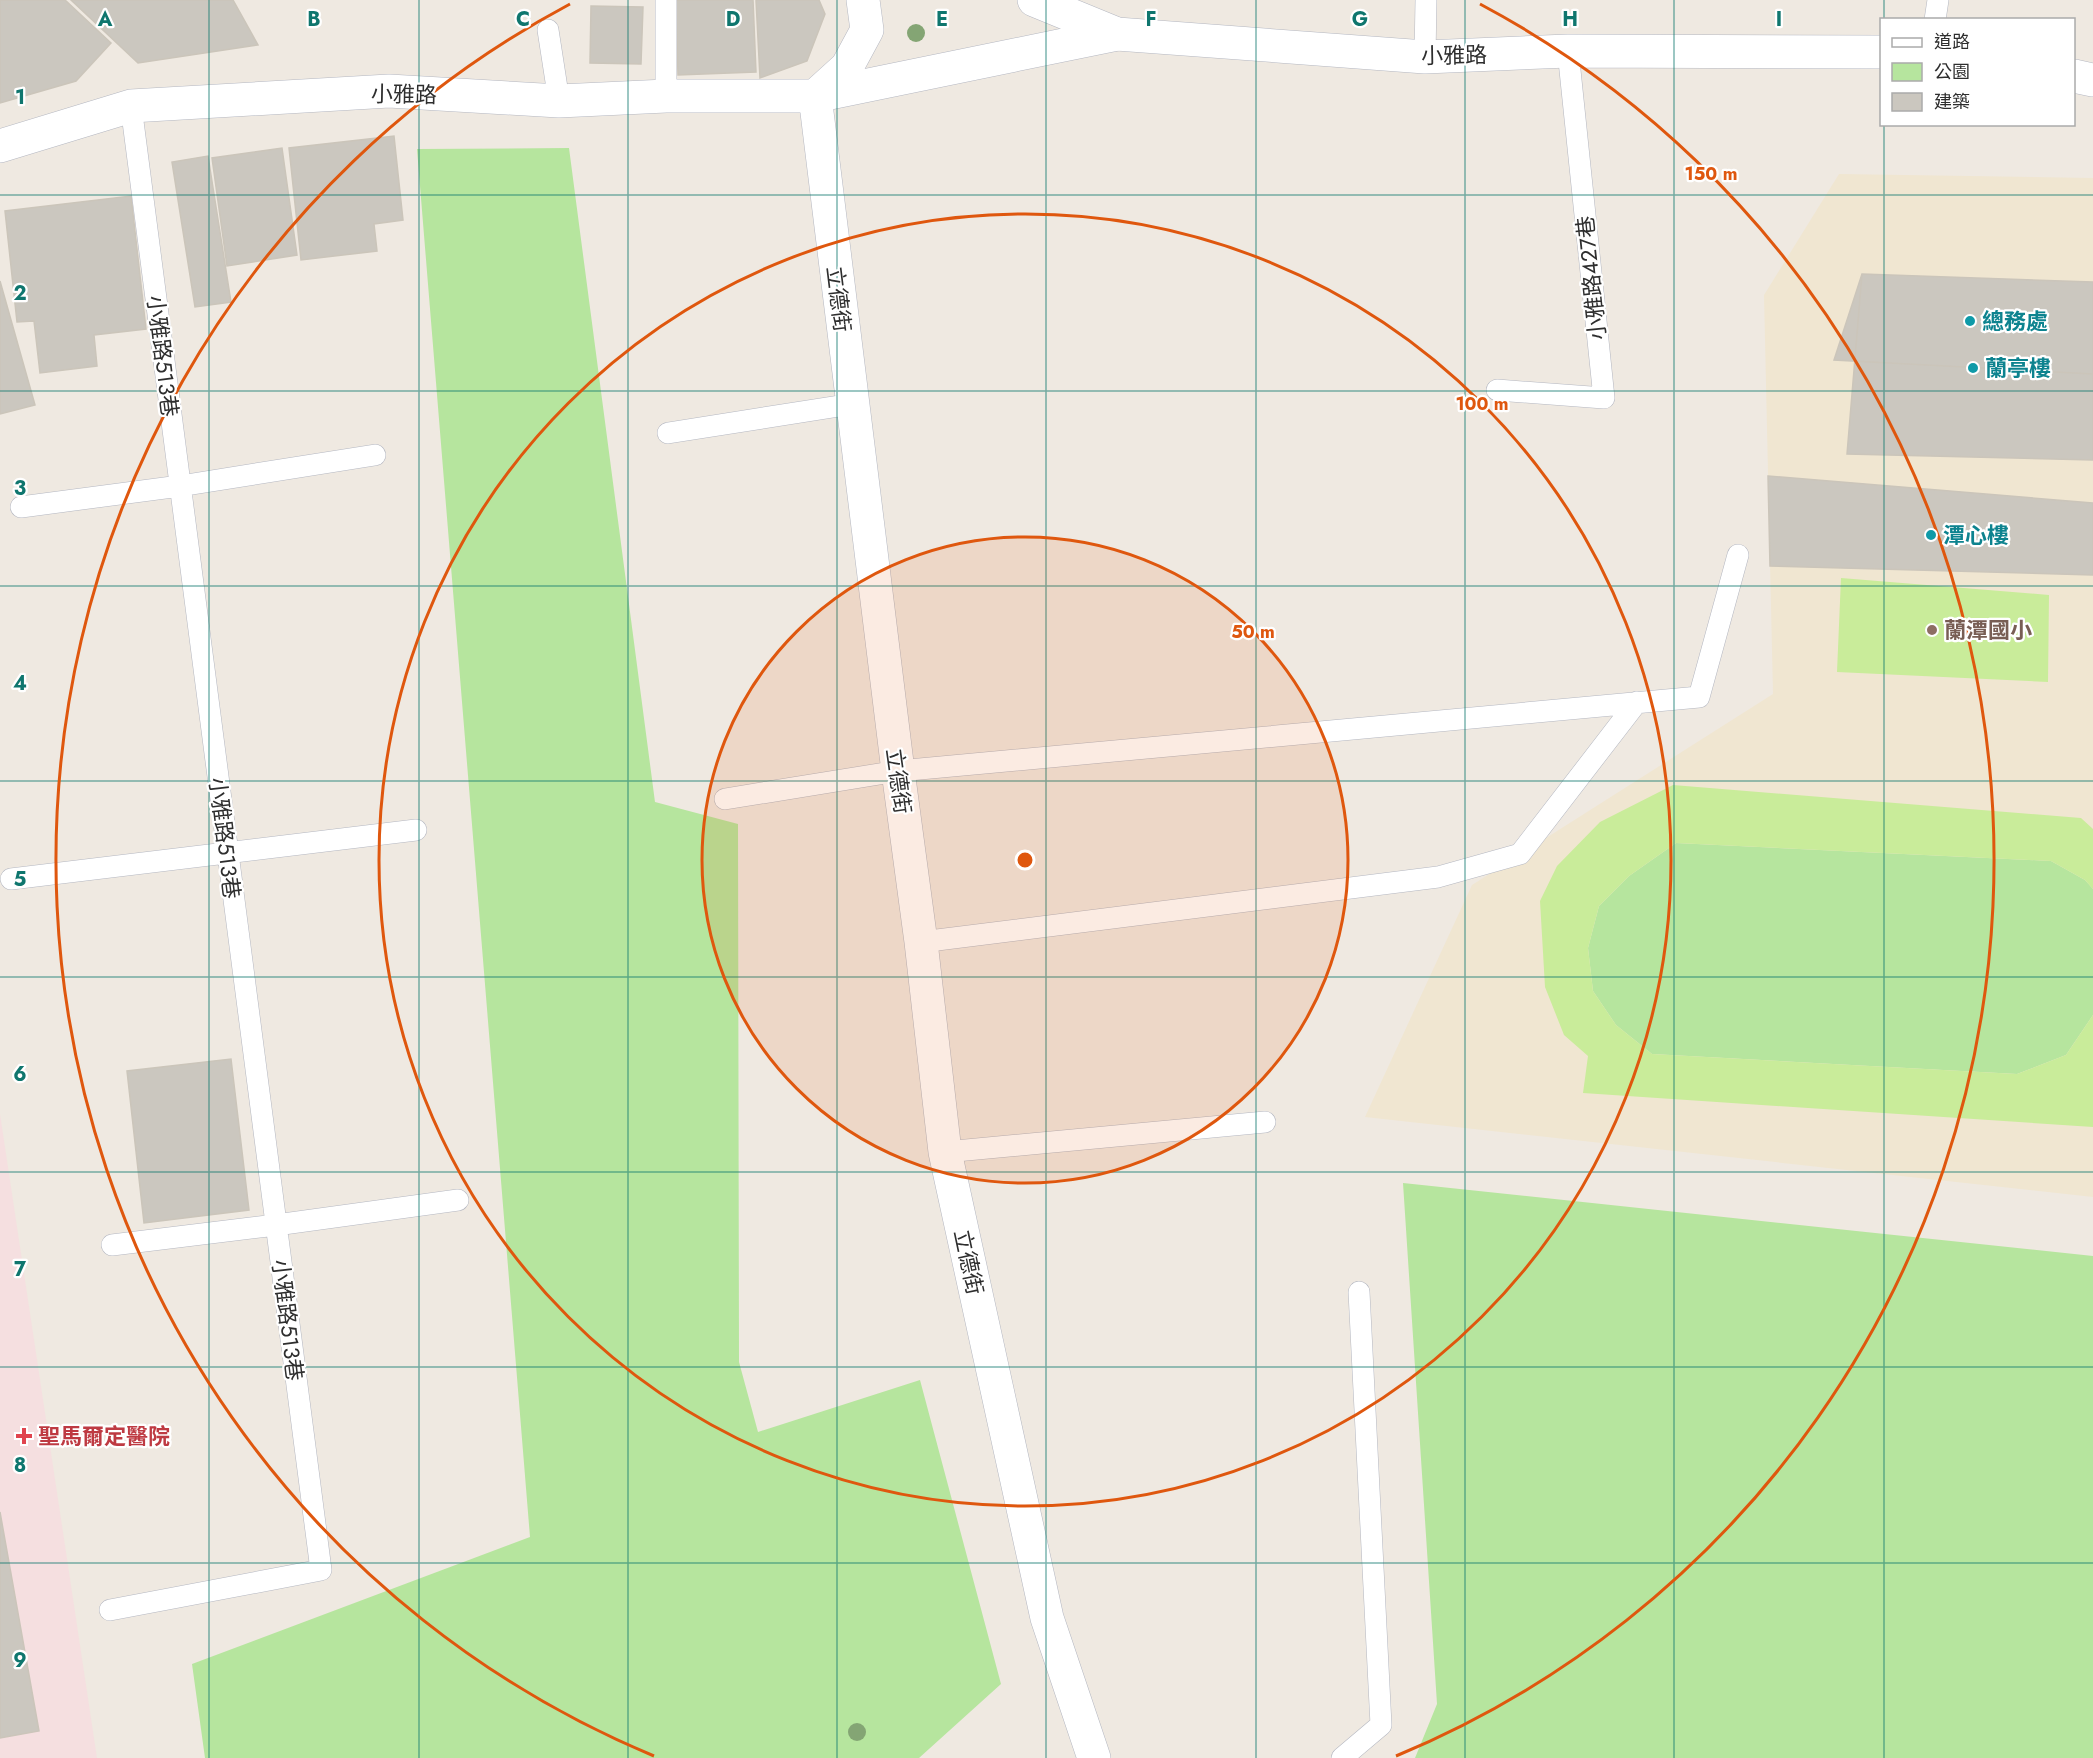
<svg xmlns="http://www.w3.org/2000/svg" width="2093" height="1758" viewBox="0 0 2093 1758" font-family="Jost,'Noto Sans TC',sans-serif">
<rect width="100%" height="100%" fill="#efe9e1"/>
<path fill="#f0e6d1" d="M1839,174L2093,178V1197L1365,1117L1472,885L1773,694L1764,295Z"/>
<path fill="#f5dfe0" d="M0,1114L97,1758H0Z"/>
<path fill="#b6e59e" d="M569,148L655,802L738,824L739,1362L758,1432L920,1380L1001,1684L919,1758H205L192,1664L530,1537L417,149Z
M1676,843L2051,861L2085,880L2093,889V1015L2066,1055L2017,1074L1652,1054L1616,1025L1593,991L1588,948L1599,906L1629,876Z
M1403,1183L2093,1256V1758H1415L1437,1704Z"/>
<path fill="#c9ec9a" d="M1841,578L2049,595L2048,682L1837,672Z
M1673,785L2081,818L2093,829V889L2085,880L2051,861L1676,843L1629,876L1599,906L1588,948L1593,991L1616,1025L1652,1054L2017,1074L2066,1055L2093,1015V1127L1583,1093L1588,1056L1564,1035L1545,987L1540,901L1557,866L1600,822Z"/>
<path fill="#cbc7bf" stroke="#cbc5ba" stroke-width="1.5" d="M0,0H65L111,43L76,81L0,103Z
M71,0H233L258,45L138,63Z
M676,0H753L756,72L678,75Z
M756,0H819L825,14L807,61L760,78Z
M591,6L643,7L641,64L590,63Z
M394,136L403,220L374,224L377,251L301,260L289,148Z
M282,148L297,255L227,266L212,158Z
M208,156L231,302L195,307L172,162Z
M131,196L146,329L94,335L97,366L40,373L34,321L17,322L5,211Z
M1862,274L2093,282V374L1834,360Z
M1862,274L2093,282V460L1847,454Z
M0,281L35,405L0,414Z
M1768,476L2093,503V575L1770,566Z
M231,1059L249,1210L144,1223L127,1071Z
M0,1512L39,1731L0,1738Z"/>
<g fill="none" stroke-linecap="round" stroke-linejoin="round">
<defs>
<path id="service" d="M1935,20L1938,0
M548,30L559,101
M1425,57L1426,0
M666,96V0
M1497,390L1604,398L1568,51
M668,433L852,404
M21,507L180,486L375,455
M725,799L898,771L1699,697L1738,555
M11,879L416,830
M921,942L1438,877L1520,854L1637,702
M945,1152L1265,1122
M112,1245L276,1225L458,1200
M110,1610L321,1570L131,106
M1342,1758L1381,1725L1359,1292"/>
<path id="minor" d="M0,146L131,106L389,91L559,101L666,96H815L847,67L867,30L863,0
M1094,1758L1047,1618L945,1152L921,942L898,771L815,96L1117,34"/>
<path id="tertiary" d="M1034,0L1117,34L1425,57L1568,51L1882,52
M2074,76L2093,80"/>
</defs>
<use href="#service" stroke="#b4b7c1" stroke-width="22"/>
<use href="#minor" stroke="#b4b7c1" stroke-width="34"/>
<use href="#tertiary" stroke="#b4b7c1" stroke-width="34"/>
<use href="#service" stroke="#fff" stroke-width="21"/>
<use href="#minor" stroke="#fff" stroke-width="33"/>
<use href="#tertiary" stroke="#fff" stroke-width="33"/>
</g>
<g fill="#84a574">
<circle cx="916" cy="33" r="9"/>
<circle cx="857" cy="1732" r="9"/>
</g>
<path fill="none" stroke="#0f766e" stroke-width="1.5" stroke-opacity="0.55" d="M209,0V1758M419,0V1758M628,0V1758M837,0V1758M1046,0V1758M1256,0V1758M1465,0V1758M1674,0V1758M1884,0V20M1884,124V1758M0,195H2093M0,391H2093M0,586H2093M0,781H2093M0,977H2093M0,1172H2093M0,1367H2093M0,1563H2093"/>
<circle cx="1025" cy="860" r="323" fill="#df570e" fill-opacity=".12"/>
<g fill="none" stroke="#df570e" stroke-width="3">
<circle cx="1025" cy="860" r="323"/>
<circle cx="1025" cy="860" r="646"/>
<path d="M654 1756A970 970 0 0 1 570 4M1480 4A970 970 0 0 1 1396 1756"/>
</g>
<g fill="#0f9aa8" stroke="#fff" stroke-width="2">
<circle cx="1970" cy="321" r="6"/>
<circle cx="1973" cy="368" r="6"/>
<circle cx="1931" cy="535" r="6"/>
</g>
<circle fill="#8d6e63" stroke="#fff" stroke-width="2" cx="1932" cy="630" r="6"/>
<path fill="#e0444e" stroke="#fff" stroke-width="2" d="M21 1427h6v6h6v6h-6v6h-6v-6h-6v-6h6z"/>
<g text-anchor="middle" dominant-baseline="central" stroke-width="4.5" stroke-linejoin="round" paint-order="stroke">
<g font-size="22" fill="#2e2e2e" stroke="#fff">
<text transform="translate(1454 55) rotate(-1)">小雅路</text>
<text transform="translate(404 94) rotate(1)">小雅路</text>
<text transform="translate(1591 278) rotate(-96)">小雅路427巷</text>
<text transform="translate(839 299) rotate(83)">立德街</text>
<text transform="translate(163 356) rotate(83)">小雅路513巷</text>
<text transform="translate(899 781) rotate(82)">立德街</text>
<text transform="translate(225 838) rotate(83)">小雅路513巷</text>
<text transform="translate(969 1262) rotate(78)">立德街</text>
<text transform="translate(288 1320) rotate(83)">小雅路513巷</text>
</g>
<g font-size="22" font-weight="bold" fill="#0d838f" stroke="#fff" text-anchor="start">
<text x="1982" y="321">總務處</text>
<text x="1985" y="368">蘭亭樓</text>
<text x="1943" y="535">潭心樓</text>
</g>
<g font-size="22" font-weight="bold" fill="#785e54" stroke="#fff" text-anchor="start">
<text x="1944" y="630">蘭潭國小</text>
</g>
<g font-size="22" font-weight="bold" fill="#be3a42" stroke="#fff" text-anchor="start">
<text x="38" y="1436">聖馬爾定醫院</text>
</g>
</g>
<g font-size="20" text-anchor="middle" font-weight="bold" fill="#0f766e" stroke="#fff" stroke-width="4.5" stroke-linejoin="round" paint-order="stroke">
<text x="105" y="26">A</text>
<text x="314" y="26">B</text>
<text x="523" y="26">C</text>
<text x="733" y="26">D</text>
<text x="942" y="26">E</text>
<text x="1151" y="26">F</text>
<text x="1360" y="26">G</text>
<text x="1570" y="26">H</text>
<text x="1779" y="26">I</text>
<text x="20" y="104">1</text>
<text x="20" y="300">2</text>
<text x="20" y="495">3</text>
<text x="20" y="690">4</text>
<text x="20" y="886">5</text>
<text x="20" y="1081">6</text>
<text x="20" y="1276">7</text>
<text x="20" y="1472">8</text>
<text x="20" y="1667">9</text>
</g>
<circle cx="1025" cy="860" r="9" fill="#df570e" stroke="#fff" stroke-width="3"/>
<g font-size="18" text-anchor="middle" font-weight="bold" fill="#df570e" stroke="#fff" stroke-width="4.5" stroke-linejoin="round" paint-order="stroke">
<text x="1711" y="180">150 m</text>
<text x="1482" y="410">100 m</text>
<text x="1253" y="638">50 m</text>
</g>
<rect x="1880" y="18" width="195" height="108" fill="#ffffff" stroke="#ababab" stroke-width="1.5"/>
<rect x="1892" y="38" width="30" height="9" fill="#ffffff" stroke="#ababab" stroke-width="1.5"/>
<text x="1934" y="48" font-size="18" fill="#2e2e2e">道路</text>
<rect x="1892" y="63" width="30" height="18" fill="#b6e59e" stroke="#ababab" stroke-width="1.5"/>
<text x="1934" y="78" font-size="18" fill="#2e2e2e">公園</text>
<rect x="1892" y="93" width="30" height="18" fill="#cbc7bf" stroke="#ababab" stroke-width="1.5"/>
<text x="1934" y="108" font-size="18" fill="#2e2e2e">建築</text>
</svg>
